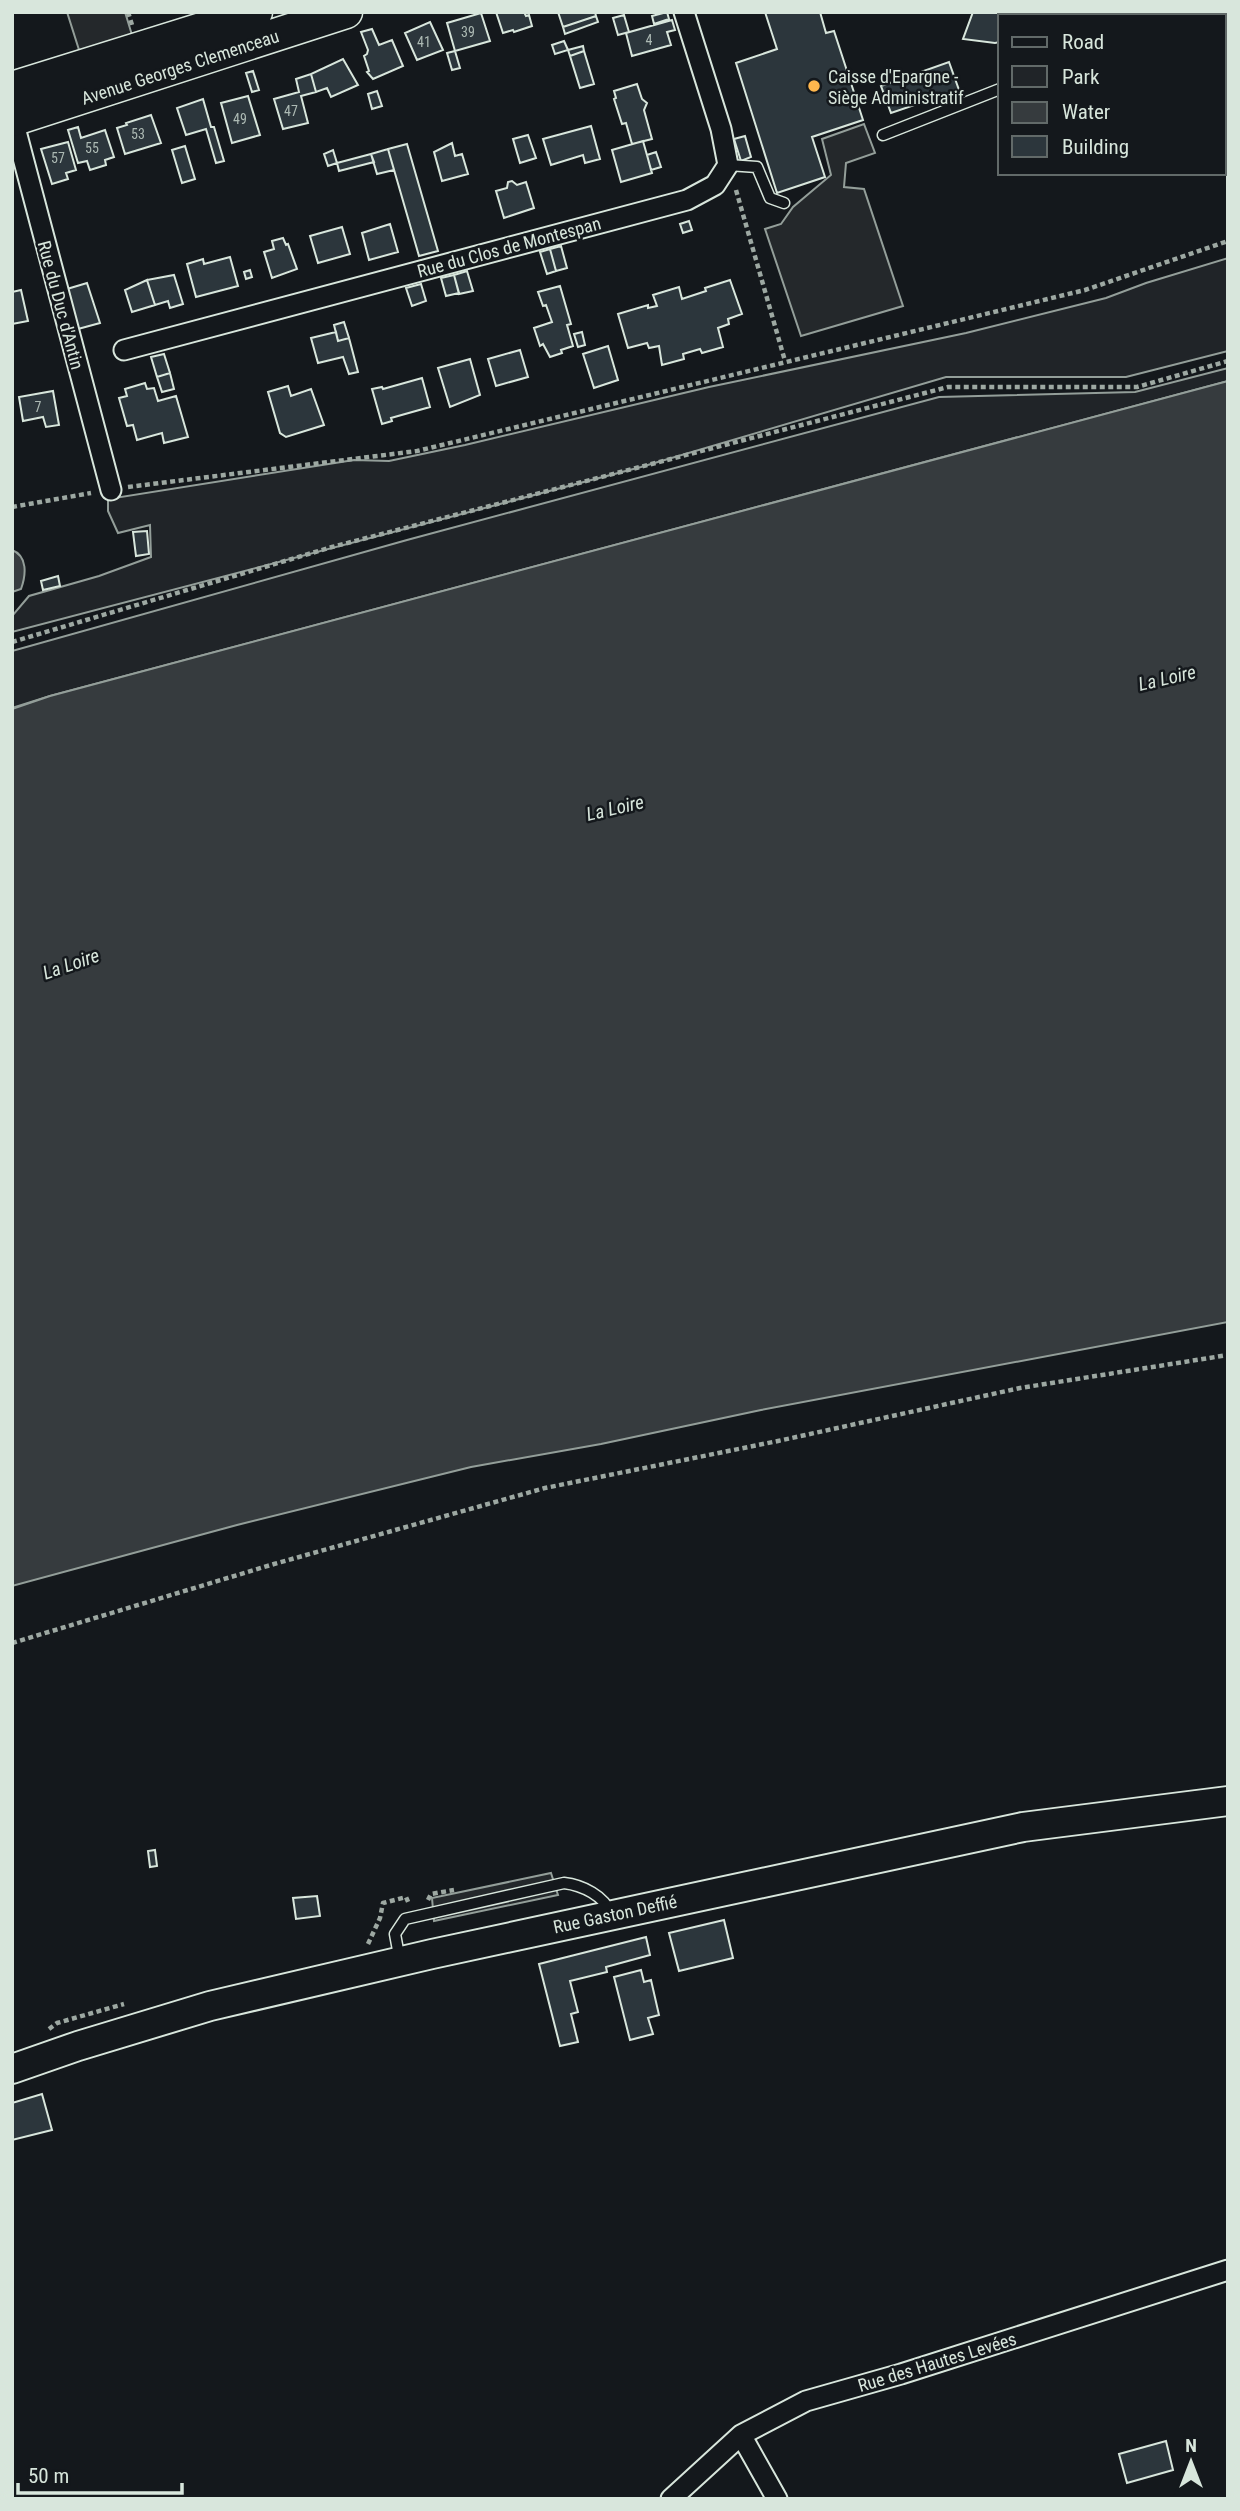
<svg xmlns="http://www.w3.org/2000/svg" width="1240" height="2511" viewBox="0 0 1240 2511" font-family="'Roboto Condensed',sans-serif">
<rect width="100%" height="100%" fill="#14181c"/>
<path fill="#202428" stroke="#939e99" stroke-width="2" d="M1228,258V351L1126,377H946L641,467L12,632V616L29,596L99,576L151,557L150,525L118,533L108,511V499L354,460L389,461L465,445L709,387L966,333L1106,298L1146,283Z
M1228,368V381L50,696L12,708V651L407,540L939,397L1135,392Z"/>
<path fill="#24282b" stroke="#939e99" stroke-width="2" d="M67,12H125L132,35L80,53Z
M864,124L875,153L846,163L844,187L864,189L903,306L801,336L765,229L781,224L793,207L831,175L822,139Z
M551,1873L558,1895L434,1921L432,1898Z"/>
<path fill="#363b3e" stroke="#939e99" stroke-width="2" d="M1228,381V1322L761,1410L601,1444L471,1467L237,1525L12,1586V709L50,696Z
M12,550C28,556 26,575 21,589L12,592Z"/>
<path fill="#2c363c" stroke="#d8e6dc" stroke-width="2" d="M496,12H524L526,16L529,15L532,26L514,32L513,30L503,33Z
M558,12H595L596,16L563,27Z
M667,12L669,19L654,24L652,16Z
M765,12H820L826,33L834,31L863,120L812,137L825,177L777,193L736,63L777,49Z
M973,12H1041L1039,16H1000V42L995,43L963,39Z
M481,13L490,41L455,51L447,23Z
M624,15L629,32L618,35L613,18Z
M596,16L598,22L565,34L563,27Z
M672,20L675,30L667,32L671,45L632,56L626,33Z
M430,22L443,50L417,60L405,33Z
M372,29L379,45L392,40L403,66L373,79L367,72L369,71L364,56L367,54L368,50L361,32Z
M564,41L568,50L555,54L552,45Z
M583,46L584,51L570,56L568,50Z
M1228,49V81L1224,82V51Z
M455,51L460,68L452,70L447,53Z
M584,51L594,84L580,88L570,56Z
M343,59L358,85L331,97L327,88L316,92L311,74Z
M949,62L959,90L891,113L881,86Z
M253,71L259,90L252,92L246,73Z
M311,74L316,92L301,96L308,123L283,129L274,99L299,92L296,79Z
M637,84L642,99L647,103L644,110L652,139L632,144L626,123L622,124L614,99L616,98L614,91Z
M377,91L382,106L372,109L368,94Z
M248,96L260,135L232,143L221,103Z
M203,99L211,127H214L224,161L216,163L206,129L186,135L177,108Z
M151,115L161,143L125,154L117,128L127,125L126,123Z
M591,126L600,159L585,163L583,155L551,165L543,139Z
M78,127L81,138L105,130L114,157L105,160L106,165L90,170L87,161L78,163L68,130Z
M528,135L536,158L520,163L513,139Z
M745,136L751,157L741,161L734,139Z
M643,141L652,173L621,182L612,150Z
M68,142L76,170L66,173L68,179L52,184L41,149Z
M452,143L455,156L462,154L468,174L442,181L434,152Z
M407,144L438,251L419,256L388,149Z
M185,146L195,179L182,183L172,150Z
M388,149L394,170L377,174L371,154Z
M333,150L337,163L328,166L324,154Z
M656,152L661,167L651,170L647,155Z
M371,154L374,162L339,171L337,163Z
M512,181L517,185L526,182L534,208L504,218L496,191L507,188L508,182Z
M689,221L692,230L683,233L680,224Z
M390,224L398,252L369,260L362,233Z
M342,227L350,254L318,263L310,236Z
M283,238L286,245L288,244L297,269L272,278L264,252L274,249L272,241Z
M561,246L567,268L556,271L550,249Z
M550,249L556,271L547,274L540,252Z
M230,257L238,286L196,297L187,264L203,259L204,264Z
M250,270L252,277L246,279L244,272Z
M467,271L473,291L459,294L454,275Z
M174,275L183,304L170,308L168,301L155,305L147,280Z
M454,275L459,293L446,296L441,278Z
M147,280L155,305L132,312L125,290Z
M730,280L742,314L728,319L729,324L718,328L723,347L702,353L700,349L683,354L684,359L662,365L659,346L649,348L647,343L628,348L618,314L648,305V308L657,306L653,295L679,287L682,299L706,291L705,288Z
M87,283L100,323L78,329L67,289Z
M421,284L426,301L412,306L406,288Z
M560,286L571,324L567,325L573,346L561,350L562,353L550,357L543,344L540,346L534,328L552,322L546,305L543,306L538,292Z
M21,290L28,321L12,324V292Z
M344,322L349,338L338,341L334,325Z
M336,332L338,341L349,338L358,372L349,374L343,357L318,363L311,338Z
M582,332L585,345L578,347L574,334Z
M608,346L618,380L594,388L583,354Z
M520,350L528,377L496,386L488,359Z
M164,354L170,373L157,377L151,357Z
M470,359L480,395L450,407L438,368Z
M170,373L174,389L162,392L157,377Z
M422,378L430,407L391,418L392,421L382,424L372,389L382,387L383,389Z
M145,383L147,389L154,388L158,401L176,396L188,437L164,443L162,433L137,440L133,425L127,426L119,398L127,396L125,389Z
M288,386L291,396L311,389L324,425L286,437L280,433L268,392Z
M53,391L59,425L46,427L43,417L23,421L19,397Z
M147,531L149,554L136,556L133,532Z
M58,576L60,586L43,590L41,581Z
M155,1850L157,1866L150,1867L148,1851Z
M317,1896L320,1916L296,1919L293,1898Z
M724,1920L733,1958L679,1971L669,1933Z
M646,1937L650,1955L606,1967L607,1972L570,1981L578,2012L571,2014L578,2042L560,2046L539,1964Z
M641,1970L644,1982L651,1980L659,2015L648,2018L653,2034L630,2040L614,1977Z
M42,2094L52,2130L12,2140V2103Z
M1166,2441L1173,2470L1127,2483L1119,2454Z"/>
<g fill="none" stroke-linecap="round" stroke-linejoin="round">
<defs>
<path id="service" d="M1050,12L1051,16
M1194,16L1204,12
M883,135L1000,89
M728,165L757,167L770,198L784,203
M400,1961L395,1934L405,1919L564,1883C582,1885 605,1896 611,1914"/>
<path id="minor" d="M15,112L13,120L111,490
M124,350L687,200L715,185L728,165L721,129L684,12
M741,2435L777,2499
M671,2499L741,2435L806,2401L901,2374L1228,2270"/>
<path id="secondary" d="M12,2069L78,2046L210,2006L432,1954L1023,1827L1228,1801"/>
<path id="primary" d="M12,88L256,12
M12,120L346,12"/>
</defs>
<use href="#service" stroke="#d8e6dc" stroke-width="13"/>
<use href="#minor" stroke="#d8e6dc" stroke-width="23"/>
<use href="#secondary" stroke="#d8e6dc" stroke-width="32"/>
<use href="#primary" stroke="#d8e6dc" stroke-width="35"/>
<path stroke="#9da8a2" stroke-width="4.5" stroke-dasharray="5 3.5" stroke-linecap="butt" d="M128,12L132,25
M736,190L785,361
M128,487L417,451L1085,290L1228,241
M12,507L91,493
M12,642L332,547L948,387H1137L1228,361
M12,1643L274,1564L545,1488L778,1441L1020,1388L1228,1355
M428,1900L431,1894L454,1890
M368,1944L380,1918L383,1903L406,1897L409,1904
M49,2029L57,2023L124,2004"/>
<use href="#service" stroke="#14181c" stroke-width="10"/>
<use href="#minor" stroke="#14181c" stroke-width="19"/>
<use href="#secondary" stroke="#14181c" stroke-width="28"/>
<use href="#primary" stroke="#14181c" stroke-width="32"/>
</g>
<circle fill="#ffb74d" stroke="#14181c" stroke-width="2.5" cx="814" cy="86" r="7"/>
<g text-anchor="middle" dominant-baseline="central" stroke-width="5" stroke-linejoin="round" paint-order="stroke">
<g font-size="14" fill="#adbab4">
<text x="468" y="32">39</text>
<text x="649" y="40">4</text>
<text x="424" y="42">41</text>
<text x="291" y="111">47</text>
<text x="240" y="119">49</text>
<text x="138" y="134">53</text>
<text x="92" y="148">55</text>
<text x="58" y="158">57</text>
<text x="38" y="407">7</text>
</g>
<g font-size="18" fill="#d8e6dc" stroke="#14181c">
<text transform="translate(180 67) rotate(-18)">Avenue Georges Clemenceau</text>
<text transform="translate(509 247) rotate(-15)">Rue du Clos de Montespan</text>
<text transform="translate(61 305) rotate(75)">Rue du Duc d'Antin</text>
<text transform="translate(615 1914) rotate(-12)">Rue Gaston Deffié</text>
<text transform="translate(937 2362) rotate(-17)">Rue des Hautes Levées</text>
</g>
<g font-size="18" fill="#d8e6dc" stroke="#14181c" text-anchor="start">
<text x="828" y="76">Caisse d'Epargne -<tspan x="828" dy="21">Siège Administratif</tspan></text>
</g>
<g font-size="19" font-style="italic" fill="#d8e6dc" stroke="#14181c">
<text transform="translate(1167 678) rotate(-13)">La Loire</text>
<text transform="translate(615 808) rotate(-13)">La Loire</text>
<text transform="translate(71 964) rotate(-19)">La Loire</text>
</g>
</g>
<rect width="1240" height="2511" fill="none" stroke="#d8e6dc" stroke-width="28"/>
<rect x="998" y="14" width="228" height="161" fill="#14181c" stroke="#626a69" stroke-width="2"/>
<rect x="1012" y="37" width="35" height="10" fill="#14181c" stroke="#626a69" stroke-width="2"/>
<text x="1062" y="49" font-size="21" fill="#d8e6dc">Road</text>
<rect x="1012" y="66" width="35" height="21" fill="#202428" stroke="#626a69" stroke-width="2"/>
<text x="1062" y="84" font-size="21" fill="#d8e6dc">Park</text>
<rect x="1012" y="102" width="35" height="21" fill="#363b3e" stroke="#626a69" stroke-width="2"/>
<text x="1062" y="119" font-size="21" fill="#d8e6dc">Water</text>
<rect x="1012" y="136" width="35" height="21" fill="#2c363c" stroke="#626a69" stroke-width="2"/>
<text x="1062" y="154" font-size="21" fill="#d8e6dc">Building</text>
<g transform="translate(1191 2462)" stroke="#14181c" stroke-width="5" paint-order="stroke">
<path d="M0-5L12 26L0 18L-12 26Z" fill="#d8e6dc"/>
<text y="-10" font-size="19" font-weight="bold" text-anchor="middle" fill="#d8e6dc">N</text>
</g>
<path d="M18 2483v10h164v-10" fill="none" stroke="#d8e6dc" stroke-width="3.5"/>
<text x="28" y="2483" font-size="21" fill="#d8e6dc" stroke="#14181c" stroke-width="5" paint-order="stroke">50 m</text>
</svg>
